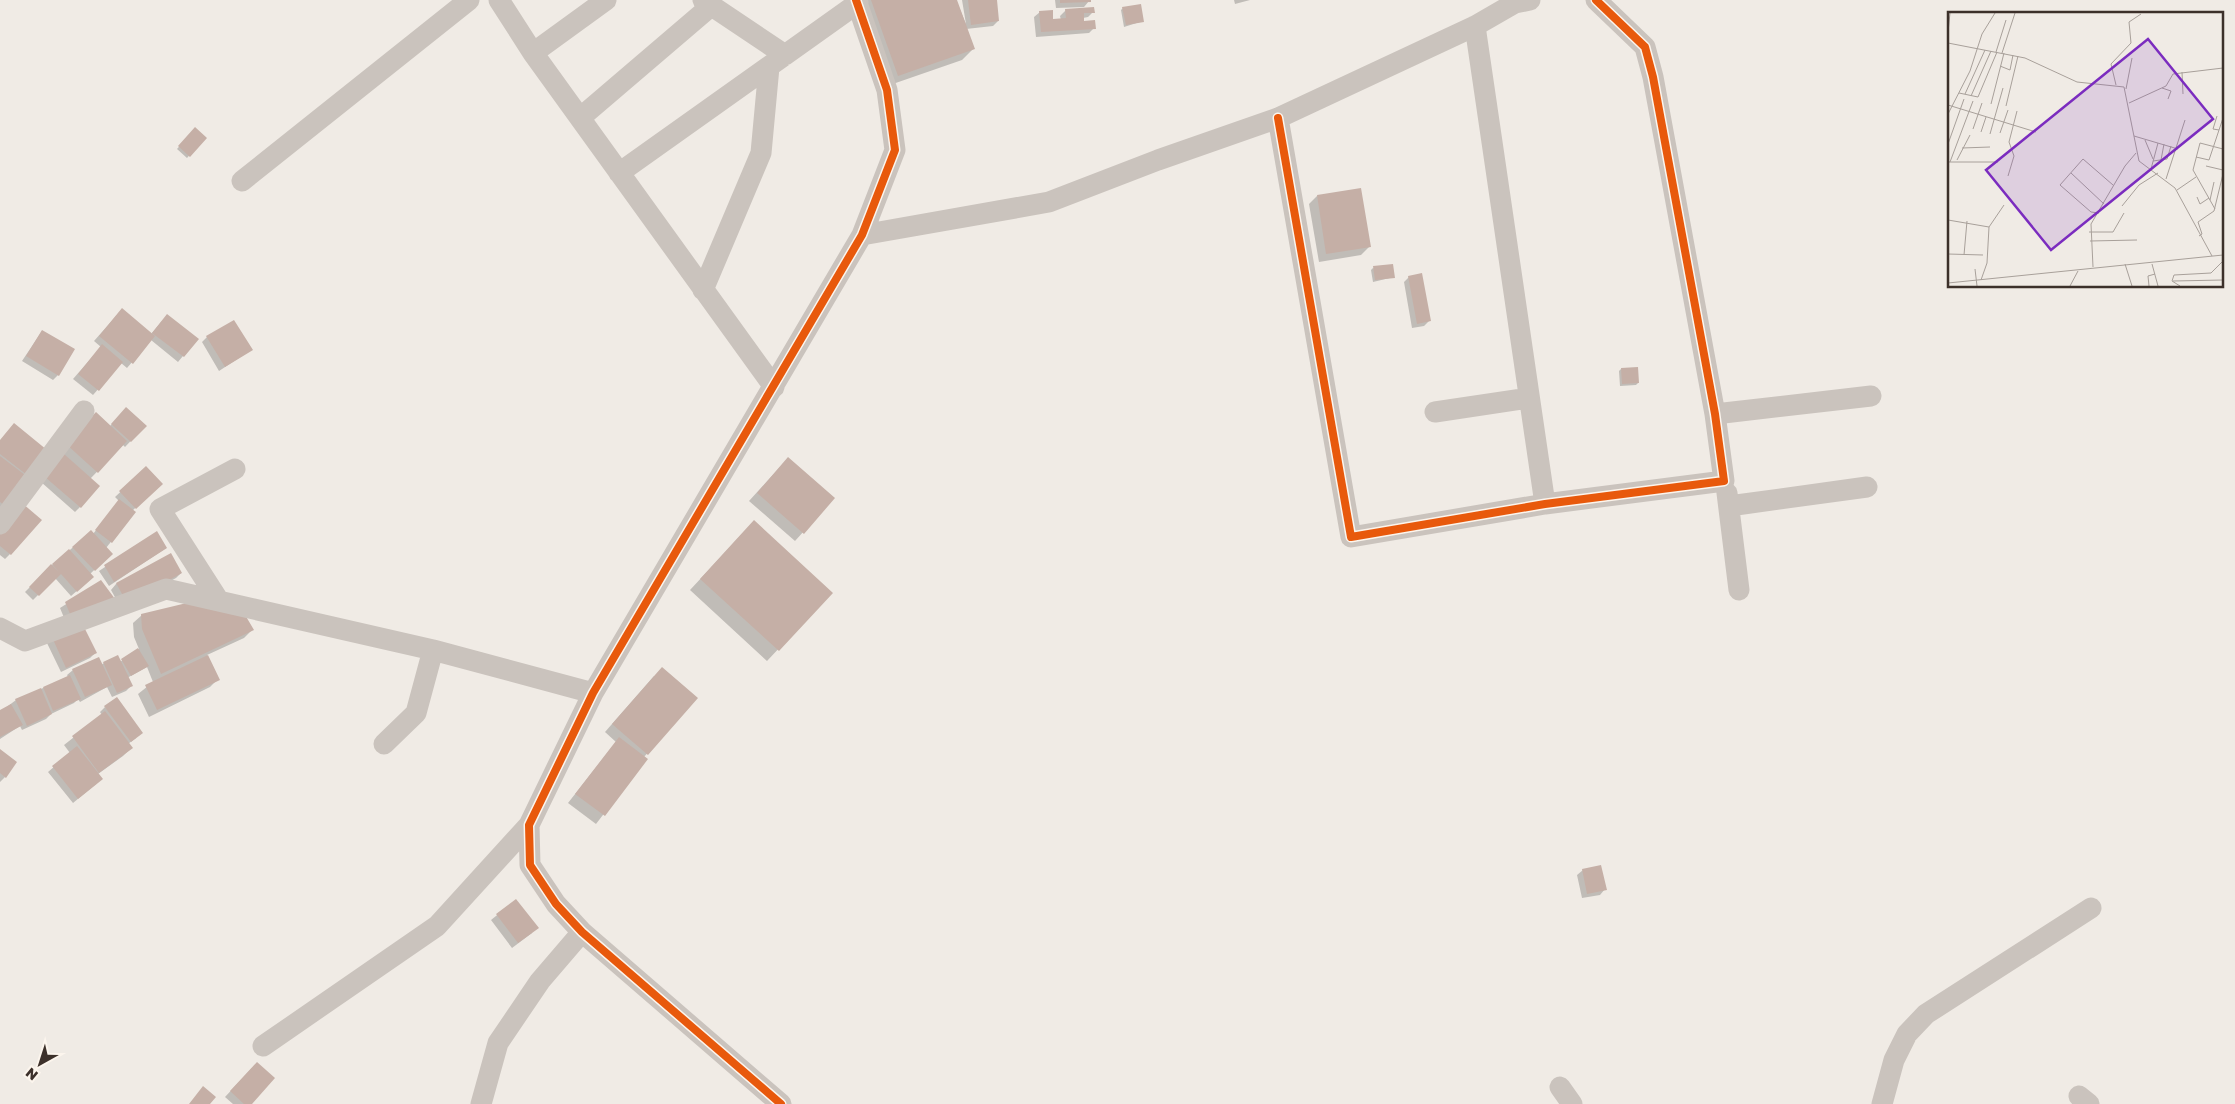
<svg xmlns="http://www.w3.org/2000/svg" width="2235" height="1104" viewBox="0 0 2235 1104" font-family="'Golos Text',sans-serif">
<rect width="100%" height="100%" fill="#f0ebe5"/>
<path fill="#0003" d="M862,0H956L966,24L962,0H995L998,21L993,26L966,29L973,49L962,60L887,86Z
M1055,0H1089V1L1084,7L1056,8Z
M1234,0H1250L1235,4Z
M1123,8L1143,21L1124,27L1121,10Z
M1066,10L1093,12L1088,17L1083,18V22L1094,28L1089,33L1036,37L1034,17L1040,12L1052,21L1061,20L1060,16Z
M195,129L205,138L187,158L177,149Z
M1360,190L1369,247L1361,255L1319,262L1309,204L1317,196Z
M1373,268L1394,277L1373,282L1371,270Z
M1409,277L1429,321L1424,326L1412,328L1404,282Z
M117,315L151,334L162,321L197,339L178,362L151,340L127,368L121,363L93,395L73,379L101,347L94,341Z
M42,331L58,375L53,380L22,361Z
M207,337L251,350L219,371L202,342Z
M1621,369L1638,383L1636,385L1620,386L1619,371Z
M126,409L145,426L125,447L123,445L90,479L80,507L75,512L41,482L59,453L110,426Z
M0,440L45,450L0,512Z
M780,467L833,499L795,541L749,501Z
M146,468L161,484L132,511L134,513L106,548L111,554L90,574L87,582L71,596L55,578L33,600L25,592L51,566L91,532L93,534L119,501L115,497Z
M0,530L10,554L5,559L0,555Z
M156,533L166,548L109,586L99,571Z
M743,533L831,593L767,661L690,590Z
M171,555L181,573L176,578L121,608L111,590L116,584Z
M101,582L80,621L95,653L90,658L61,672L46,641L67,625L60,608Z
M142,615L252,630L244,638L207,655L218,679L210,687L149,717L138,694L153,682L147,667L127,678L131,686L126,691L112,697L107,687L80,702L78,699L74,703L51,714L46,719L22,730L20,726L0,739V712L16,700L68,677L67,675L73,670L101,665L104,663L120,662L139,649L134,637L133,623Z
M654,676L696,698L644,757L646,759L596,824L568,803L616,742L605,732Z
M105,707L136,738L128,744L131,748L123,756L98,774L96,784L73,803L48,772L70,753L64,745L102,715L100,712Z
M0,751L5,777L0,782Z
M1583,870L1605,889L1600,895L1582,898L1577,875Z
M516,900L532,933L512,948L491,920Z
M252,1068L250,1104H233L225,1097Z"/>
<path fill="#c5afa6" d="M871,0H957L975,49L898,76Z
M968,0H997L999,21L971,25Z
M1060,0H1091V2L1060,3Z
M1141,4L1144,22L1126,25L1122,7Z
M1094,7L1095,13H1084V21L1095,20L1096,29L1041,32L1039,11L1053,10V19L1066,18L1065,9Z
M195,127L207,138L190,157L178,146Z
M1361,188L1371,247L1326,254L1317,195Z
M1393,264L1395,278L1375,280L1373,266Z
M1422,273L1431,321L1417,324L1408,276Z
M122,308L155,336L133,364L99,336Z
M167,314L199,339L184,357L152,333Z
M234,320L253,350L225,367L206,336Z
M42,330L75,349L59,376L26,356Z
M102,344L123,362L99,391L78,374Z
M1638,367L1639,383L1622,384L1621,368Z
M126,407L147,426L131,442L111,424Z
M96,412L127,441L98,473L66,444Z
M14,423L47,450L27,475L0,454V440Z
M64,454L100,486L81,508L45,477Z
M0,456L29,478L7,507L0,502Z
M788,457L835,498L804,534L757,493Z
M146,466L163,484L136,509L119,491Z
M119,499L136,512L112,543L95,530Z
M22,503L42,520L11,555L0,546V529Z
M754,520L833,593L779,651L700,579Z
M91,530L113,554L95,571L72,547Z
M157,531L167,548L114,582L104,565Z
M69,549L94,577L77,592L61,574L39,596L29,587L51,564L59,572L52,564Z
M171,553L182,573L127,603L116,583Z
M101,580L118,603L73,621L65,602Z
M195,601L241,608L254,630L161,674L142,629L141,614Z
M81,621L97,653L66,668L51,635Z
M138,648L149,666L131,676L121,659Z
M118,655L133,686L117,693L103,662Z
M208,655L220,680L157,710L145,685Z
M99,657L112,685L85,697L72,669Z
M662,667L698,698L648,755L612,724Z
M70,675L81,699L53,711L43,687Z
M41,688L52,714L27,726L15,699Z
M117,697L143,733L131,742L104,706Z
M11,704L23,725L0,737V710Z
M105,711L133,748L99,773L72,736Z
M619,737L648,759L605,816L575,794Z
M77,746L103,779L78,799L52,766Z
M0,749L17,762L6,778L0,773Z
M1601,865L1607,890L1587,894L1582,869Z
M516,899L539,928L518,943L496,914Z
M257,1062L275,1078L252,1104H244L230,1091Z
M203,1086L216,1097L210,1104H189Z"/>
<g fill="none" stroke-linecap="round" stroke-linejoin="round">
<path stroke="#cac3bd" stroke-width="21" d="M499,0L533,53L774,387
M703,0L785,55
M1475,26L1545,504
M533,53L606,0
M580,118L711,6
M1278,118L1351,537L1545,504L1724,481L1715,414L1653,77L1645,47L1596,0
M619,173L858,3
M242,181L469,0
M862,235L1049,202L1158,160L1278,118L1475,26L1515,3L1530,0
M703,290L761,153L769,67
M1435,412L1529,398
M1715,414L1871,396
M1727,493L1739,590
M1729,506L1867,487
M0,524L84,411
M219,601L160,509L235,469
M0,628L25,641L166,589L433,650L593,693
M384,744L416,713L433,650
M263,1046L437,926L529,825
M1560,1087L1572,1104
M2079,1096L2089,1104
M481,1104L498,1043L540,981L582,932
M781,1104L582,932L556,904L530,865L529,825L593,693L862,235L895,150L887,90L856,0
M1882,1104L1894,1060L1907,1034L1926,1014L2091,908"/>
<defs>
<path id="cycleway" d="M1278,118L1351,537L1545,504L1724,481L1715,414L1653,77L1645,47L1596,0
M781,1104L582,932L556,904L530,865L529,825L593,693L862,235L895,150L887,90L856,0"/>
</defs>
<use href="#cycleway" stroke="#fcf5ed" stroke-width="11"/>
<use href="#cycleway" stroke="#e8590c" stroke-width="8"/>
</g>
<g transform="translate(1948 12)">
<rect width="275" height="275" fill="#f0ebe5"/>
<path fill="none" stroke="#a8a09a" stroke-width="1" d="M0,20L2,1M0,31L77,46L129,70L176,75L191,149L227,176L264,244M48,40L58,8M54,41L67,1M52,54L62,58L65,43M234,60L235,82M168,73L163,52L183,31L181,10L193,2M214,76L223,79L220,87M178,77L184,46M11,81L30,85L49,40M17,82L37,38M23,84L43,39M181,91L218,74L225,62L275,56M43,92L56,41M0,93L88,120M58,94L70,44M0,102L22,59L34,22L47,1M269,104L265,117L271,118M25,117L34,91M33,120L38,105M52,121L60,98M42,122L55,76M186,124L230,137M197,128L205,147M0,132L16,87M14,136L42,135M248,145L261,148L275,106M9,148L22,123M213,148L216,132M205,149L219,147L223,134M0,150H50M2,150L25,89M258,154L275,158M203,157L210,131M123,161L156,192M60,164L66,144L61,130L69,99M218,167L237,108M229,178L248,165M249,185L252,192L261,186M262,188L266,170M174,194L191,173L210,161M267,197L245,158L252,131L275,137M151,201L143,200L112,173L135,147L165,173M0,208L41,215M141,220H165L176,201M251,224L254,222L250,210L266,199L275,162M142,229L189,228M0,242L35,243M16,243L19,209M177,252L184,274M204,252L210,274M145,255L143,212L177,154L188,141M27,257L29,274M33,268L39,251L41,215L56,193M225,269L275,268M0,271L275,243M122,274L130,259M201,274L200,264L207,262M232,274L224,269L226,263L263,261L275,249"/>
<path fill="#7b2cbf" fill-opacity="0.15" stroke="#7b2cbf" stroke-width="2.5" d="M200,27L265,107L103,238L38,158Z"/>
<rect width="275" height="275" fill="none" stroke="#3c302a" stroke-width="2.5"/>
</g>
<g transform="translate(40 1064) rotate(219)" stroke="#fcf5ed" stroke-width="4" paint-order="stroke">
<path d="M0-4L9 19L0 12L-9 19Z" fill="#3c302a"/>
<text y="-8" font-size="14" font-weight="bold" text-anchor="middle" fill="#3c302a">N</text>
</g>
</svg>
